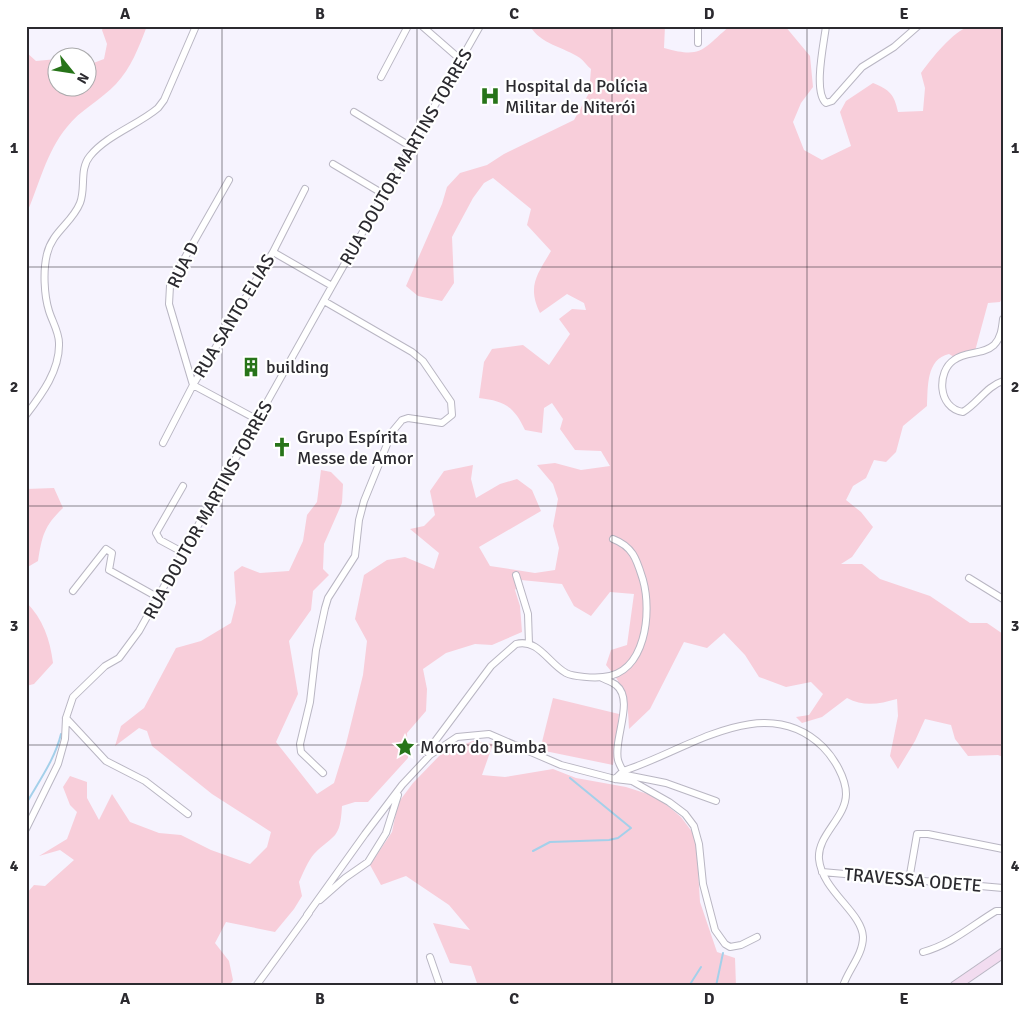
<svg xmlns="http://www.w3.org/2000/svg" width="1029" height="1012" viewBox="0 0 1029 1012" font-family="Signika,sans-serif">
<rect width="100%" height="100%" fill="#f6f3fe"/>
<path fill="#f8ceda" d="M104,26H147C139,47 131,68 116,84C101,100 80,110 67,127C46,152 39,186 26,215V52L36,61L57,59L58,88H88V65L104,59L107,44L102,30Z
M530,26H665L664,48C703,59 702,49 730,26H785L810,56L813,87L801,103L793,122L804,150L822,160L851,146L840,112L846,101L873,83C890,90 894,94 898,112L923,111L925,88L921,73C931,59 953,31 970,26C979,24 993,26 1003,26V296L1000,302L988,303L975,351L956,358L949,354C926,359 928,387 927,406L903,426L896,452L886,462L874,460L866,478L853,486L846,500L861,512L873,527L852,557L841,564H862L880,579L930,596L970,623H987L1003,634V757L998,755L968,756L955,739L951,725L925,719L915,741L898,769L890,756L898,716L897,699C879,704 864,707 847,698L822,717L802,723L796,717L809,715L823,694L811,682L786,687L759,677L745,655L724,633L707,648L684,642L650,709L629,729C628,700 626,688 606,665L611,650L627,645L634,594L610,592L591,616L574,606L562,584L521,580L515,590L520,606L522,632L492,645L475,644L446,653L423,669L427,689L426,711L407,733L408,758L368,802H355L342,806C340,840 335,833 314,854C308,861 303,873 299,882L302,896L294,909L275,932L226,922L215,943L229,961L233,980L229,986H26V894L34,885L45,886L74,860L60,850L39,856L67,839L77,812L70,805L63,787L70,776L87,782V798L99,820L112,794L130,822L159,833L181,835L211,850L250,864L267,847L271,832L212,794L152,746L147,731L139,728L115,746L121,726L144,708L176,648L201,641L231,623L236,603L234,572L242,566L260,573L289,571L303,541L307,515L317,502L321,470L331,472L343,484L342,503L324,544L323,569L329,575L313,591L311,610L289,641L298,694L276,742L317,794L334,783L346,744L363,675L367,641L355,619L364,575L387,560L405,557L434,569L439,553L410,529L424,526L435,515L430,491L444,471L473,465L471,479L476,498L500,484L517,479L532,490L541,511L479,547L490,566L535,573L555,570L559,548L553,526L558,499L553,484L537,465L555,463L581,470L610,466L601,451L575,450L560,429L563,419L552,403L544,408L542,433L525,430C514,406 504,401 479,398L484,362L492,349L523,345L549,365L570,334L559,319L572,309L586,310L584,303L567,294L540,313C527,286 537,275 551,251L527,225L531,209L493,178L484,183L473,198L452,237L454,283L442,301L418,296L406,286L442,204L447,187L460,173L487,165L504,154L574,120L589,93L591,69C587,66 584,61 580,58C564,47 540,44 530,26Z
M54,488L63,508C44,526 42,536 38,561L26,568V489Z
M26,602C43,619 50,639 53,663L34,684L26,686Z
M553,698L619,714L613,765L540,750Z
M473,741L493,744L482,775L505,777L553,769L576,778L626,787L657,797L681,817L696,837L700,902L717,952L735,958L736,986H478L471,966L450,963L433,923L470,930L449,905L406,876L381,885L370,865L392,832L398,803L413,783L442,753Z"/>
<g fill="none" stroke-linecap="round" stroke-linejoin="round">
<path stroke="#a4d0ea" stroke-width="2" d="M26,804C39,781 55,759 61,734
M533,851L550,842L609,840L618,838L631,828L570,778
M689,986L701,967
M716,986L723,953"/>
<defs>
<path id="minor" d="M422,26L461,60
M826,26C824,43 813,92 826,103L832,101L862,67L894,47L918,26
M698,43V26
M381,77L408,26
M354,112L413,148
M333,164L385,195
M229,180L175,275L170,286L169,304L193,385L258,420
M273,252L332,286
M1003,319C1002,328 1001,338 994,345C983,355 966,351 954,360C937,371 937,408 963,412C977,404 987,386 1003,381
M26,415C42,394 60,370 59,343C59,332 52,321 49,311C44,295 43,270 47,254C52,232 72,223 80,203C86,188 79,169 90,156C107,135 138,125 158,108L164,100L196,26
M163,443L193,385L273,252L305,189
M183,486L156,533L160,540L184,553
M516,575L528,614L529,644
M969,578L1003,599
M73,591L106,549L112,553L109,570L159,598
M602,678C606,680 612,682 616,685C635,700 613,739 618,760C619,764 621,767 623,771
M66,718L106,761L145,781L188,814
M430,755L427,752L491,666L516,644C538,638 549,664 566,673C574,677 594,678 603,677C646,674 652,612 643,580C637,561 634,547 613,539
M323,773L301,752L300,744L310,702L316,650L325,608L328,598L355,556L359,520L364,501L392,432L402,420L408,418L442,423L452,415L451,402L423,361L412,352L324,301
M621,774L666,783L716,801
M615,779L623,771C685,752 764,689 823,747C834,758 846,778 846,794C846,818 817,835 819,859C822,891 862,912 863,937C863,955 848,970 843,986
M26,829L58,764L65,739L66,718L73,697L105,666L119,658L139,631L332,286L480,26
M822,872L1003,888
M909,880L917,834H928L1003,849
M320,900L345,878L368,862L386,833L398,795
M307,915L365,834L402,785L430,755L457,737L489,734L561,765L615,779L632,781L669,802L685,814L694,826L699,844L703,884L715,930L725,944L730,947L741,945L757,937
M923,952C952,944 971,926 996,911H1003
M430,957L440,986
M256,986L309,913"/>
<path id="secondary" d="M955,986L1003,953"/>
</defs>
<use href="#minor" stroke="#b9b6c3" stroke-width="8"/>
<use href="#secondary" stroke="#b9b6c3" stroke-width="11"/>
<use href="#minor" stroke="#fff" stroke-width="6"/>
<use href="#secondary" stroke="#f2dcf0" stroke-width="9"/>
</g>
<path fill="none" stroke="#2b2a2f" stroke-width="1" stroke-opacity="0.55" d="M222,26V986M417,26V986M612,26V986M807,26V986M26,267H1003M26,506H1003M26,745H1003"/>
<defs>
<symbol id="hospital-bare" viewBox="-9 -9 18 18"><path d="M-5-5h3v3.5h4V-5h3V5h-3V1.5h-4V5h-3Z" fill="#277419" stroke="#fff" stroke-width="2.5" paint-order="stroke"/></symbol>
<symbol id="building-bare" viewBox="-9 -9 18 18"><path d="M-4-6H4V6H1V3H-1V6H-4ZM-2.5-4.3h1.7v1.8h-1.7ZM.8-4.3h1.7v1.8H.8ZM-2.5-1h1.7V.8h-1.7ZM.8-1h1.7V.8H.8Z" fill="#277419" stroke="#fff" stroke-width="2.5" paint-order="stroke"/></symbol>
<symbol id="church-bare" viewBox="-9 -9 18 18"><path d="M-1.2-6h2.4v3.5h3.3v2.4h-3.3V6h-2.4V-.1h-3.3v-2.4h3.3Z" fill="#277419" stroke="#fff" stroke-width="2.5" paint-order="stroke"/></symbol>
<symbol id="sight-bare" viewBox="-9 -9 18 18"><path d="M0-6L1.8-2.2L6-1.7L2.9 1.2L3.7 5.4L0 3.3L-3.7 5.4L-2.9 1.2L-6-1.7L-1.8-2.2Z" fill="#277419" stroke="#fff" stroke-width="2.5" paint-order="stroke"/></symbol>
</defs>
<g fill-rule="evenodd">
<use href="#hospital-bare" x="476" y="82" width="28" height="28"/>
<use href="#building-bare" x="237" y="353" width="28" height="28"/>
<use href="#church-bare" x="268" y="433" width="28" height="28"/>
<use href="#sight-bare" x="391" y="733" width="28" height="28"/>
</g>
<g text-anchor="middle" dominant-baseline="central" stroke-width="4.5" stroke-linejoin="round" paint-order="stroke">
<g font-size="18" fill="#2b2a2f" stroke="#fff" text-anchor="start">
<text x="505" y="86">Hospital da Polícia<tspan x="505" dy="21">Militar de Niterói</tspan></text>
<text x="266" y="367">building</text>
<text x="297" y="437">Grupo Espírita<tspan x="297" dy="21">Messe de Amor</tspan></text>
<text x="420" y="747">Morro do Bumba</text>
</g>
<g font-size="18" fill="#2b2a2f" stroke="#fff">
<text transform="translate(406 157) rotate(-60)">RUA DOUTOR MARTINS TORRES</text>
<text transform="translate(183 265) rotate(-64)">RUA D</text>
<text transform="translate(234 316) rotate(-59)">RUA SANTO ELIAS</text>
<text transform="translate(208 510) rotate(-61)">RUA DOUTOR MARTINS TORRES</text>
<text transform="translate(913 880) rotate(5)">TRAVESSA ODETE</text>
</g>
</g>
<rect width="1029" height="1012" fill="none" stroke="#ffffff" stroke-width="55"/>
<g transform="translate(72 72) rotate(120)"><circle r="24" fill="#ffffff" stroke="#aaaaac"/>
<path d="M0-4L9 19L0 12L-9 19Z" fill="#277419"/>
<text y="-8" font-size="14" font-weight="bold" text-anchor="middle" fill="#2b2a2f">N</text>
</g>
<rect x="28" y="28" width="974" height="956" fill="none" stroke="#2b2a2f" stroke-width="2"/>
<g font-size="16" text-anchor="middle" font-weight="bold" fill="#2b2a2f">
<text x="125" y="19">A</text>
<text x="320" y="19">B</text>
<text x="514" y="19">C</text>
<text x="709" y="19">D</text>
<text x="904" y="19">E</text>
<text x="14" y="153">1</text>
<text x="1015" y="153">1</text>
<text x="14" y="392">2</text>
<text x="1015" y="392">2</text>
<text x="14" y="631">3</text>
<text x="1015" y="631">3</text>
<text x="14" y="871">4</text>
<text x="1015" y="871">4</text>
<text x="125" y="1004">A</text>
<text x="320" y="1004">B</text>
<text x="514" y="1004">C</text>
<text x="709" y="1004">D</text>
<text x="904" y="1004">E</text>
</g>
</svg>
